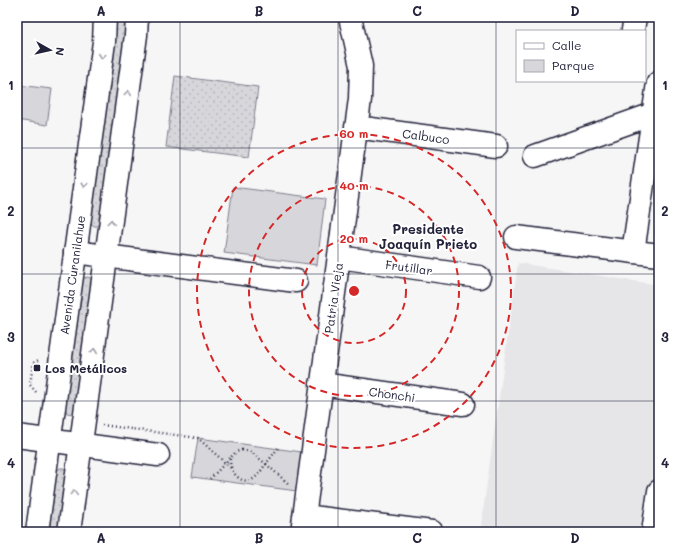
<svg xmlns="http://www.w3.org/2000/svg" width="676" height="549" viewBox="0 0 676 549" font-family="Mali,sans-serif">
<defs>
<pattern id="grass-dots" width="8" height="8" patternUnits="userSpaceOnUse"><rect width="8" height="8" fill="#d7d7db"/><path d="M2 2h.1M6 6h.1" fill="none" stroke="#b8b8bd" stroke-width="1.8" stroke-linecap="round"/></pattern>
</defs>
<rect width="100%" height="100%" fill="#f6f6f7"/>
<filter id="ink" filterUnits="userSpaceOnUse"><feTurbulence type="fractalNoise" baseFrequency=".025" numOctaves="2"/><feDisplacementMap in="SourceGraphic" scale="8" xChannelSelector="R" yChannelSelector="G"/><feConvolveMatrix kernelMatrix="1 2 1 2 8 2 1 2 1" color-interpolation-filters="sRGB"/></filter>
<g filter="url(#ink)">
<path fill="#e6e6e9" d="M518,263L659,285V532H480Z"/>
<path fill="url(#grass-dots)" stroke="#7c7c8b" d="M117,17H127V21L100,224L97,226H94L91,223L90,220Z
M175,76L258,87L249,157L166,147Z
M88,277L92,279L77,408L73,414L67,413L64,406L80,282L84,278Z
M60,468H64L68,474L60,532H49L56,472Z"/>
<path fill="#d7d7db" stroke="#7c7c8b" d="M17,85L52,89L47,125L17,120Z
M233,187L325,199L317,265L224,253Z
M198,438L302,452L297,491L192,477Z"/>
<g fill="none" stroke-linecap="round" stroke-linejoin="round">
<defs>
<path id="minor" d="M633,30L635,17
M356,127L496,146
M535,156L653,114
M516,237L659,255
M75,252L296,281
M633,252L658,83
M339,257L479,277
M321,384L463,404
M17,436L158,455
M304,516L432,532
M302,532L360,99L361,66L350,17
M653,532L659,491"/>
<path id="major" d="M37,532L104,42L105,17
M69,532L136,35L137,17"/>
</defs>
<use href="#minor" stroke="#22223b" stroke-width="25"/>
<use href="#major" stroke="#22223b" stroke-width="25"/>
<path stroke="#22223b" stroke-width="2.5" stroke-dasharray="1 3" stroke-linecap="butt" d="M36,392L30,385L33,363L40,359
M102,425L198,438L232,469
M278,448L266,464L290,485
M242,450L251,452L266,464C262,469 257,478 251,480C238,484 229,469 230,458L236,452Z
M210,479L230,458"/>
<use href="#minor" stroke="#fff" stroke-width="22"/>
<use href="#major" stroke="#fff" stroke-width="22"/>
</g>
<defs><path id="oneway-chevron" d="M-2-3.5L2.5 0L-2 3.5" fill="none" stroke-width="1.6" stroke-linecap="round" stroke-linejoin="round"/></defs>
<g stroke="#9c9ca7">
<use href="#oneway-chevron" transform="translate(102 56) rotate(98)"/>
<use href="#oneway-chevron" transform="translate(128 93) rotate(-82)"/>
<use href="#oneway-chevron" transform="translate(84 185) rotate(98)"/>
<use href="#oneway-chevron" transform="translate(111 222) rotate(-82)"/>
<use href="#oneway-chevron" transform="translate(94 351) rotate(-82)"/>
<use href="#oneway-chevron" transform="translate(74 493) rotate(-82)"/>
</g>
</g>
<path fill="none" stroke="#22223b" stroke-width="1" stroke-opacity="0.55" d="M180,17V532M338,17V532M496,17V532M17,148H659M17,274H659M17,401H659"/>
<g fill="none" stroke="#d62828" stroke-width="2" stroke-dasharray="7 5">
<circle cx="354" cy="291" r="52"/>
<circle cx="354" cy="291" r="105"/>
<circle cx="354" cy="291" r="157"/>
</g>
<rect fill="#22223b" stroke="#fff" stroke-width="1.5" x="33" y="364" width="8" height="8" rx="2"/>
<g text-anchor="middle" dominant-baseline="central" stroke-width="4" stroke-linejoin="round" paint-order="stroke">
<g font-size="12" fill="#22223b" stroke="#fff">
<text transform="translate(426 136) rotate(8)">Calbuco</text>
<text transform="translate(409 267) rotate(8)">Frutillar</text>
<text transform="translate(72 275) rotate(-82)">Avenida Curanilahue</text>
<text transform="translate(333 298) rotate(-82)">Patria Vieja</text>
<text transform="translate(392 394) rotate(8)">Chonchi</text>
</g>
<g font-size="12" font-weight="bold" fill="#22223b" stroke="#fff" text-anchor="start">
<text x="45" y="368">Los Metálicos</text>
</g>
<g font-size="13" font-weight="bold" fill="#22223b" stroke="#fff">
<text x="428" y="228">Presidente<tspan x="428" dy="15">Joaquín Prieto</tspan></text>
</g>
</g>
<circle cx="354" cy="291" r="6" fill="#d62828" stroke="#fff" stroke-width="2"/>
<g font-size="12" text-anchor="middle" font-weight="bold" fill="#d62828" stroke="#fff" stroke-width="4" stroke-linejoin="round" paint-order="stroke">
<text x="354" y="138">60 m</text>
<text x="354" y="190">40 m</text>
<text x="354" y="243">20 m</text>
</g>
<rect width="676" height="549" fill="none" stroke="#fff" stroke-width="44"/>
<rect x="516" y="30" width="130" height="52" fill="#ffffff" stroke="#a7a7b1"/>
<rect x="524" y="43" width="20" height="6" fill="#ffffff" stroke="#a7a7b1"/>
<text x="552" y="50" font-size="12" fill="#22223b">Calle</text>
<rect x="524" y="60" width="20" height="12" fill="#d7d7db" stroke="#a7a7b1"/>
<text x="552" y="70" font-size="12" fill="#22223b">Parque</text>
<g transform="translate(50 50) rotate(98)" stroke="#ffffff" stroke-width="3" paint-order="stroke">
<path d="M0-3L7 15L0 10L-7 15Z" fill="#22223b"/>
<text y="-6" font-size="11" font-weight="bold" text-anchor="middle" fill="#22223b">N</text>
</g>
<rect x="22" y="22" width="632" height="505" fill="none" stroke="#22223b" stroke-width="1.5"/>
<g font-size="13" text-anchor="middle" font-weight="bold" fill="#22223b">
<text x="101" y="16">A</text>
<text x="259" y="16">B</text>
<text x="417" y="16">C</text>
<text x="575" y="16">D</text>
<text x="11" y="90">1</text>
<text x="665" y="90">1</text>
<text x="11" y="216">2</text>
<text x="665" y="216">2</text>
<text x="11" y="342">3</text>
<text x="665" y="342">3</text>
<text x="11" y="468">4</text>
<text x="665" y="468">4</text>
<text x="101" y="543">A</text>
<text x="259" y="543">B</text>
<text x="417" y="543">C</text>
<text x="575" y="543">D</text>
</g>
</svg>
